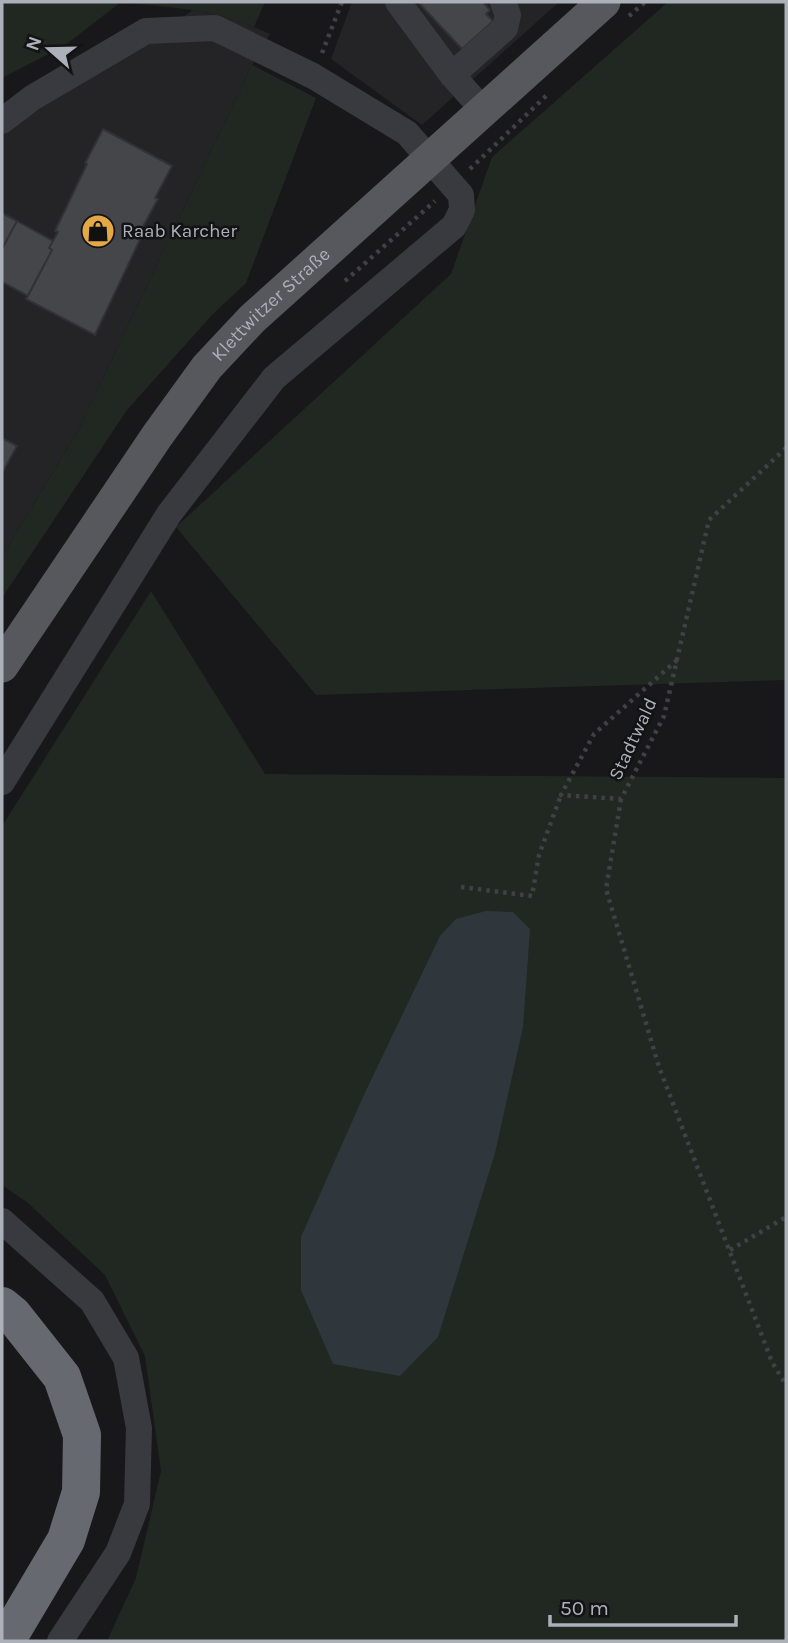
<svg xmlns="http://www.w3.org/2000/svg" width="788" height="1643" viewBox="0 0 788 1643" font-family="Karla,sans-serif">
<rect width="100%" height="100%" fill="#18181a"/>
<path fill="#242427" d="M352,2H559L422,125L331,59Z
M193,10L238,20L270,34L252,65L77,433L2,556V108L144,44Z"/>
<path fill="#202821" d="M2,2H265L254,27C213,9 166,7 121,2L64,46L2,78Z
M668,2H786V680L316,695L176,527L451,274L492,157Z
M252,65L316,98L246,283L212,315L127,410L2,598V556L77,433Z
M151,591L265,774L786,778V1641H107L136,1578L161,1471L145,1356L105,1275L28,1203L2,1185V826Z"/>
<path fill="#2f373d" d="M486,911L513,912L530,929L523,1027L495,1153L438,1337L400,1376L333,1364L301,1290V1237L363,1097L440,936L456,919Z"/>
<path fill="#45464a" stroke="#323236" stroke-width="2" d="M418,2H483L490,10L486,14L493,21L462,49Z
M103,129L172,166L155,198L158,199L140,232L143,233L95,335L26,299L52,250L49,248L58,232L55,231L87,164L85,163Z
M2,213L17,221L2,249Z
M17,221L53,241L49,248L52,250L28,296L2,282V249Z
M2,438L17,446L2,473Z"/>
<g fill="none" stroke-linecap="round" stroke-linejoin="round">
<path stroke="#3f4146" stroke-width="4.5" stroke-dasharray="3.5 5" stroke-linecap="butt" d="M629,16L645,2
M322,53L342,2
M470,169L547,95
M345,281L435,201
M677,660L594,734L561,795L621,799L664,716L709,520L786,448
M621,799L606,889L659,1067L772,1362L786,1385
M461,887L532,896L539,855L561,795
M730,1250L786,1217"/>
<path stroke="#393a3f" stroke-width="26" d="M398,2L452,75
M483,110L452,75L505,28L508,15L503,2
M2,121L32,98L146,31L215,28L313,76L407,133L461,195L462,210L454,226L274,378L169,514L2,782
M2,1221L92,1301L126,1358L139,1428L137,1504L118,1553L60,1641"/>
<path stroke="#56585d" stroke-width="33" id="s1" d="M2,666L157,436L207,367L252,319L604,2"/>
<path stroke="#66696f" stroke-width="38" d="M2,1306L13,1315L62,1377L82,1435L81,1492L66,1540L6,1641"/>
</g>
<defs>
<symbol id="shop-disc" viewBox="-11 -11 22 22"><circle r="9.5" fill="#e4a946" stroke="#131315"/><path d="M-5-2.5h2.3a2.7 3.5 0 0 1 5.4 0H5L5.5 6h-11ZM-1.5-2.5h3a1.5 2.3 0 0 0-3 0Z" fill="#111"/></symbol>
</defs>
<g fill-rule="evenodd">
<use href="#shop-disc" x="79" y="212" width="38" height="38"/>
</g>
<g text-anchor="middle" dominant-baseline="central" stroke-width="5" stroke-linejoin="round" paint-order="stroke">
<g font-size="19" fill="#abb0b9" stroke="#131315" text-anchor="start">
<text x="122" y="231">Raab Karcher</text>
</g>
<g font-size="19" fill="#abb0b9" stroke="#131315">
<text stroke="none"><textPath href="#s1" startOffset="452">Klettwitzer Straße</textPath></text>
<text transform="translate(633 739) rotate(-65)">Stadtwald</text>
</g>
</g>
<rect width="788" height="1643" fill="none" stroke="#abb0b9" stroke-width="7"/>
<g transform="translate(49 49) rotate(290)" stroke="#131315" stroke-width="5" paint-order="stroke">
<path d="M0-5L12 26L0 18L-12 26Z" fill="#abb0b9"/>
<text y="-10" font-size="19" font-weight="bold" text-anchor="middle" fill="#abb0b9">N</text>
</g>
<path d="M550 1615v10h186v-10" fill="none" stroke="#abb0b9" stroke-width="3.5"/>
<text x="560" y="1615" font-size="21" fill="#abb0b9" stroke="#131315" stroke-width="5" paint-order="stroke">50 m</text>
</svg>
